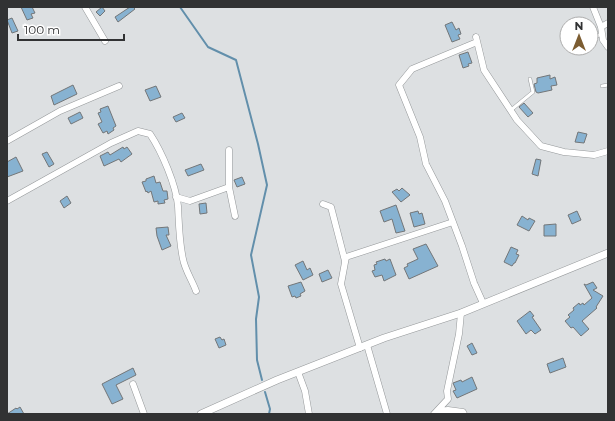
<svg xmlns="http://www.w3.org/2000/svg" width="615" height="421" viewBox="0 0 615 421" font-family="Montserrat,sans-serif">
<rect width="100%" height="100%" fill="#dde0e2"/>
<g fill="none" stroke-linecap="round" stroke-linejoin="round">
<path stroke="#628fab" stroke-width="2" d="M180,7L208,47L236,60L258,144L267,185L251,255L259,297L256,319L257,360L262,380
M265,392L270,409L269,414"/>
</g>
<path fill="#87b2d1" stroke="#737678" d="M21,7H32L35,13L31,14L33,18L27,20Z
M102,7L105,11L100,16L96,12Z
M130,7H133L135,9L118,22L115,17Z
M12,18L18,31L12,33L7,20Z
M452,22L456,30L459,28L461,34L458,35L460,39L452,42L445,25Z
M468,52L472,63L468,64L469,66L463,68L459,55Z
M550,75V79L555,77L557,85L551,86L552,90L538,93L536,92L534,84L537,83V78Z
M73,85L77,94L54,105L51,96Z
M156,86L161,97L150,101L145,90Z
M524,103L533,113L528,117L519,107Z
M108,106L116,126L113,128L114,130L108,134L107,131L103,133L98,124L102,122L98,113L101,112L100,109Z
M80,112L83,118L71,124L68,118Z
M182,113L185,118L176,122L173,117Z
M578,132L587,134L584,143L575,142Z
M123,147L124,149L127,147L132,154L121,162L119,159L104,166L100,156L108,152L110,155Z
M47,152L54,164L49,167L42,154Z
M16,157L23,171L7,177V162Z
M536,159L541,160L538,176L532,174Z
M201,164L204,170L188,176L185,170Z
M154,176L156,183L160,182L163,191H167L168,199L164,200L165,203L158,204V201L154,202L151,191L148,193L147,191L146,192L142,182L146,181V179Z
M242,177L245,184L237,187L234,180Z
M402,188L410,195L401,202L392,192L397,189L399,191Z
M67,196L71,203L64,208L60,201Z
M206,203L207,213L200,214L199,204Z
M396,205L405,231L396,233L392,219L384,222L380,211Z
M418,211L419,214L422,213L425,224L414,227L410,213Z
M577,211L581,220L572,224L568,215Z
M522,216L528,220L529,218L535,221L529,231L517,225Z
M556,224V236H544V225Z
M168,227L169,235H166L171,246L162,250L157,236L156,228Z
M426,244L438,266L409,279L404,268L408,266L407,264L418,259L413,249Z
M511,247L518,250L516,254L519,255L515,263H514L512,266L504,262Z
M385,259L386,261L390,259L396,275L384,281L382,275L375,277L372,271L375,270L374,265L377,264L376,262Z
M303,261L307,270L310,268L313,275L303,280L295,265Z
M328,270L332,278L322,282L319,274Z
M301,282L305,291L300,294L301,296L296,298L295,296L292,297L288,286Z
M593,282L597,288L593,290L603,296L596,307L597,308L582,321L589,329L581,336L573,327L571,328L565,321L570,317L568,315L574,310L573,308L579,303L580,305L583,303L584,305L592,298L584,284L586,285Z
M530,311L534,316L532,317L541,330L535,334L531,330L526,334L517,321Z
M220,337L222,340L224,339L226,345L219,348L215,339Z
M472,343L477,353L472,355L467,346Z
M563,358L566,367L550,373L547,364Z
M133,368L136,375L116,385L123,399L112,404L102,384Z
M472,377L477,389L457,398L453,391L456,390L453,383L461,380L462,382Z
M20,407L24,414H7L16,408L17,409Z"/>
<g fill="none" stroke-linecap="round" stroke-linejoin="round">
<defs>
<path id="service" d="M591,38L602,34
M602,86L608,85
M511,110L533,92L530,79"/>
<path id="minor" d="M85,7L105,41
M593,7L601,27L603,40L608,47
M601,27L608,23
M476,37L484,70L517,120L541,146L564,152L594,155L608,151
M477,42L412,69L399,85L420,137L426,164L445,201L462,246L474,283L483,303
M7,141L60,111L119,86
M229,150V187L235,216
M176,197L190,201L229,187
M7,201L111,143L138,131L150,134C162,152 176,185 178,206C179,224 179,241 183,259C185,270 192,280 196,291
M323,204L331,207L345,261
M367,345L387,414
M360,348L341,284L346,257L453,222
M298,372L305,391L309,414
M133,384L144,414
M437,411L448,410L463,412L464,414
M434,414L448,399L447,391L459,334L461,313"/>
<path id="tertiary" d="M201,414L277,380L384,338L461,313L608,253"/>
</defs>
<use href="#service" stroke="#95989a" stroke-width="4"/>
<use href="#minor" stroke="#95989a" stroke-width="7"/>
<use href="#tertiary" stroke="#95989a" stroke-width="8"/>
<use href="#service" stroke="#fff" stroke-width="3"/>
<use href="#minor" stroke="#fff" stroke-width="6"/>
<use href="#tertiary" stroke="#fff" stroke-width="7"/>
</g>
<rect width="615" height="421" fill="none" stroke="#313233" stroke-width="16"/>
<g transform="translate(579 36)"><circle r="19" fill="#ffffff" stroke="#adadad"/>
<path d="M0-3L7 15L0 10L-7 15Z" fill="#7c5d32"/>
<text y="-6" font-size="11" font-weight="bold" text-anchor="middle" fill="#313233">N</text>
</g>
<path d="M18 34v6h106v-6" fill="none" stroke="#313233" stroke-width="2"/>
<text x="24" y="34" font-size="12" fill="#313233" stroke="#ffffff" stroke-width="3" paint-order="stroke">100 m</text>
</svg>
